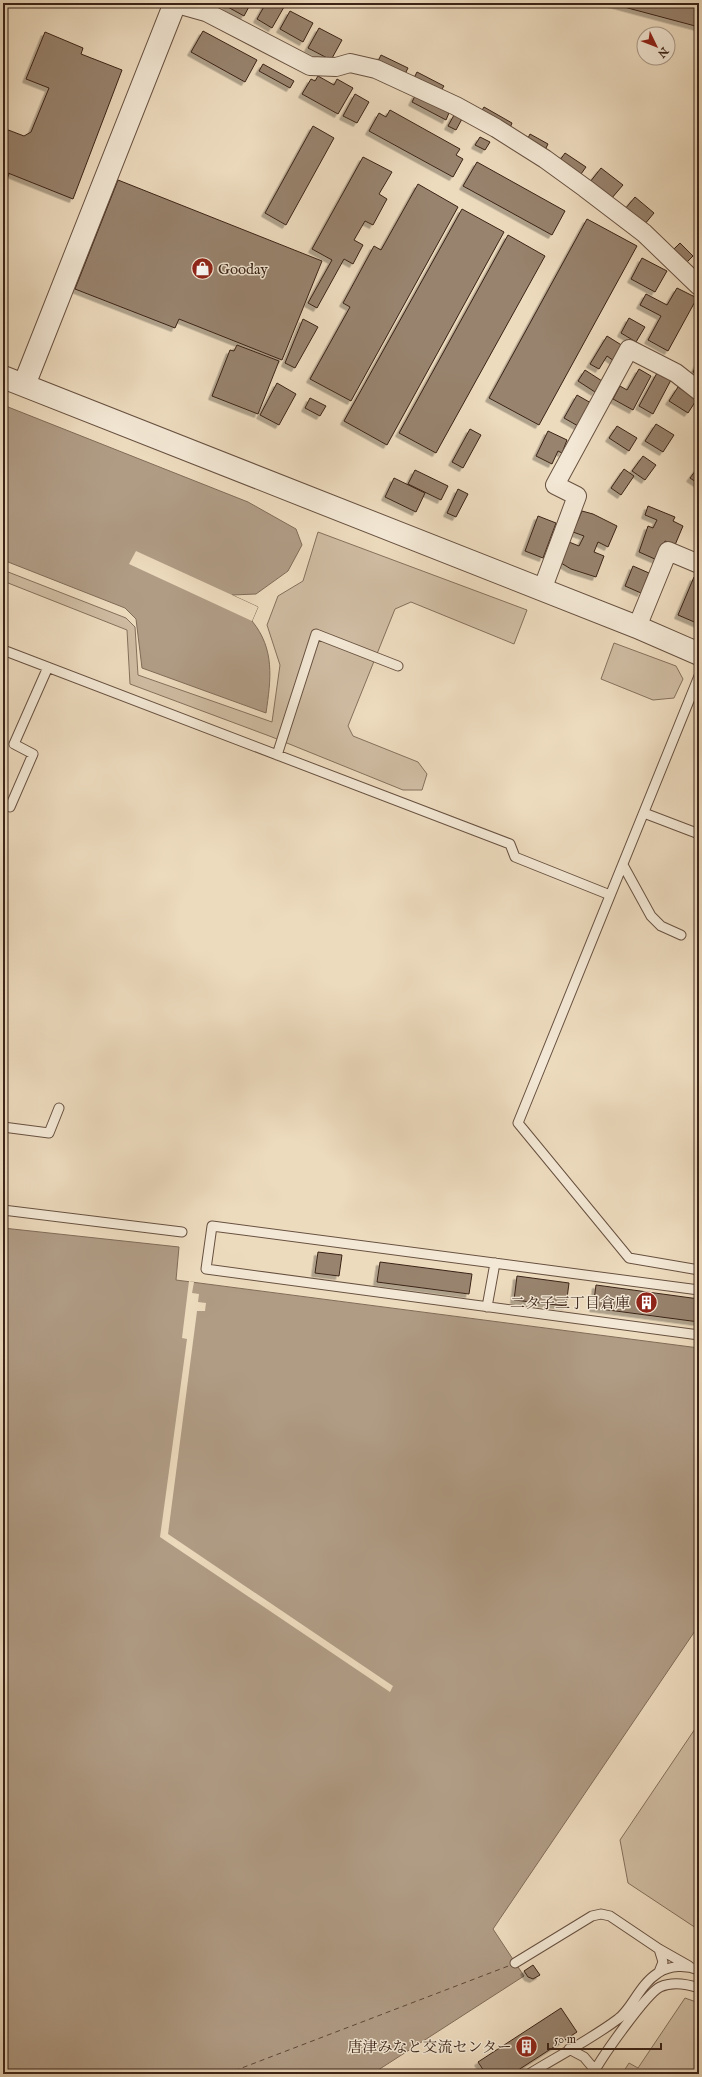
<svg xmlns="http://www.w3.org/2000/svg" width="702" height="2077" viewBox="0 0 702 2077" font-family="'IM FELL English','Noto Serif JP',serif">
<defs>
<filter id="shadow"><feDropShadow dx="-3.5" dy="3.5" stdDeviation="0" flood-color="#0004"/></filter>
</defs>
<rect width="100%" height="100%" fill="#eddbbe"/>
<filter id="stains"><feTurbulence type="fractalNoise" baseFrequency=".005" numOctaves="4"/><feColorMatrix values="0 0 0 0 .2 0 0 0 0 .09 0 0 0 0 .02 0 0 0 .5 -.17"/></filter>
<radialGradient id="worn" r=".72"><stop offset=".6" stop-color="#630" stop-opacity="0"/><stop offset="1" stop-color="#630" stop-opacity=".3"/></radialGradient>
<path fill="#cfbca2" stroke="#85705c" d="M318,532L527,610L514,644L411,602L395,609L348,726L353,736L418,762L427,774L422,790H403L272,737L130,684L127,630L3,581V570L126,618L135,627L138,675L272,722L280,665L267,625L278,596L303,581Z
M614,643L676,666L683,679L674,698L653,700L601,679Z
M699,1723V1930L628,1883L620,1840Z
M685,1998L699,2003V2074H622L629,2063L638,2068Z"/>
<path fill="#b09c85" stroke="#816c59" d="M3,405L248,502L296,529L302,545L288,571L256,594L232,595L258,607L252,621C275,649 271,679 266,713L142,668L136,619L125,608L3,560Z
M3,1228L179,1247L176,1280L699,1348V1625L493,1929L524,1976L372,2074H3Z"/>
<path fill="#eddbbe" d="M136,551L258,607L252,621L129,564Z
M189,1281L194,1282L192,1293L199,1294L198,1302L206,1303L205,1311H197L168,1534L393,1686L390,1692L160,1537L187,1339L182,1338Z"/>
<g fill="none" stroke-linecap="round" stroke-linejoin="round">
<path stroke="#5e4738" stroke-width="1" stroke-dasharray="5 4" stroke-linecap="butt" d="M226,2074L511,1965"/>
</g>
<path fill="#98836e" stroke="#3b2317" filter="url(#shadow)" d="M228,3H251L244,16L226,6Z
M266,3H276L284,7L272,28L257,19Z
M609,3H685L699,7V27Z
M290,11L313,23L303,42L280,29Z
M319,28L342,40L331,60L308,48Z
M203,31L257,60L245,82L191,52Z
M45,32L83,48L81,54L122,70L73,199L3,171V128L24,136L31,132L49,88L26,79Z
M381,55L408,68L405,74L378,61Z
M263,64L294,81L290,88L259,71Z
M417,72L444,86L440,92L414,78Z
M318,76L334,85L337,79L353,88L338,114L302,94L311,79L315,81Z
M355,94L369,102L357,123L343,116Z
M416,94L449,113L446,120L412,102Z
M484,107L512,123L510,128L481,112Z
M390,110L460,149L456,155L463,159L453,177L369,131L379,113L386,117Z
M454,115L462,119L456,130L448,126Z
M313,126L334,138L286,225L265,213Z
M530,134L548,144L545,150L527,140Z
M480,137L490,142L485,150L475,145Z
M565,153L586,167L581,174L560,160Z
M363,157L392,172L379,194L387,199L373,225L365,221L354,240L363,245L353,264L344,259L317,308L308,303L332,260L312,249Z
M477,162L565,211L552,235L463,186Z
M601,168L623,185L611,199L590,182Z
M5,172L9,174L3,188V177Z
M118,180L322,261L282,360L179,319L175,328L75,289Z
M418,184L458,207L351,401L310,379L350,307L343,303L374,246L381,250Z
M635,197L654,213L644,225L625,209Z
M462,209L504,232L387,445L344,421Z
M587,219L637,246L539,425L489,398Z
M508,235L545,256L436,453L399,433Z
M680,243L693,256L685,264L672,251Z
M642,258L667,271L655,292L631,279Z
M677,288L697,298L668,351L648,340L661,316L640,305L646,294L667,305Z
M629,318L645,327L636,342L621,333Z
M303,319L318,327L295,368L285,363Z
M607,336L623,346L614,361L607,356L599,369L590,364Z
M237,345L279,361L258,414L212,396L230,350L234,351Z
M699,361V375L693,372Z
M639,369L651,376L633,410L613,399L620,386L627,390Z
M585,370L602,381L595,392L578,381Z
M657,373L671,380L653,414L639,406Z
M277,383L296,394L279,425L260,415Z
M678,387L697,399L688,413L669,401Z
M577,395L591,403L578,426L564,418Z
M310,398L326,406L320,416L305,408Z
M656,424L674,435L663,452L645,441Z
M617,426L637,438L629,451L609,438Z
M470,429L481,435L463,468L452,462Z
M548,431L567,440L562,453L558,451L552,464L536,456Z
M643,456L656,465L645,480L632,471Z
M699,466V484L690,478Z
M624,469L634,476L621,495L611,488Z
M415,470L448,486L441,500L408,484Z
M394,478L425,493L416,512L385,497Z
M458,489L468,494L456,517L447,513Z
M648,506L675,517L673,521L683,526L675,545L665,541L657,560L639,552L648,526L653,528L657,520L645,515Z
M582,511L593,514L617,526L608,547L598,542L594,552L604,556L596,577L571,569L561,563L569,542L579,546L584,536L573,532Z
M538,516L556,523L543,558L525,551Z
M633,566L649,573L641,593L625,586Z
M694,577L699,579V624L678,615Z
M318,1252L342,1255L339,1276L315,1273Z
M380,1262L472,1274L469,1294L377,1282Z
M517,1276L569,1283L566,1306L514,1300Z
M596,1285L699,1299V1322L593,1308Z
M533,1965L540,1975L533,1979L528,1977L524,1971Z
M561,2008L577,2032L512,2074H486L478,2062Z"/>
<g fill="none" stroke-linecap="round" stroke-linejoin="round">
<defs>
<path id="service" d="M3,650L510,844L515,857L610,895
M699,676L518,1123L629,1258L699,1270
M277,755L316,634L398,666
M10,807L33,754L14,744L48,667
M644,813L699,834
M623,865L651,916L661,926L681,935
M3,1127L49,1133L59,1108
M3,1210L182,1232
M699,1290L212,1226L206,1269L699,1335
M487,1307L495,1263
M515,1963L592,1916L601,1914L610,1916L659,1949L689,1966
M659,1972L663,1962L659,1949
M569,2049L584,2057L595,2070
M529,2074C558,2056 590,2040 618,2019C632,2009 639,1985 658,1973C670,1965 686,1965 699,1970
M593,2074C601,2058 646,1994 660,1987C673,1981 687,1984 699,1988"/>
<path id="minor" d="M174,3L206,12L310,66L336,67L350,63L376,69L456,106L496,128L545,159L585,188L644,233L699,286
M542,590L577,496L555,485L629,349L676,373L699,391
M637,627L668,551L699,564"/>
<path id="tertiary" d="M3,377L637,627L699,654
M24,385L175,3"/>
</defs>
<use href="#service" stroke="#685141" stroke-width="11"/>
<use href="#minor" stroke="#685141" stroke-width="20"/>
<use href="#tertiary" stroke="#685141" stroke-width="24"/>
<use href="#service" stroke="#f3e8d5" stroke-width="9"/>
<use href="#minor" stroke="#f3e8d5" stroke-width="18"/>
<use href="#tertiary" stroke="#f3e8d5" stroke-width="22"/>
</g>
<defs>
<symbol id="shop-disc" viewBox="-11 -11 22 22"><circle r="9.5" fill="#8f2418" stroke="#f3e8d5"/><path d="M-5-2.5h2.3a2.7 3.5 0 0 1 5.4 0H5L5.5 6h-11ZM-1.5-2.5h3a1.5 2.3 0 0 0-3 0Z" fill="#fff"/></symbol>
<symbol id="building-disc" viewBox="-11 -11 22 22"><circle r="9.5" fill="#8f2418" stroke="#f3e8d5"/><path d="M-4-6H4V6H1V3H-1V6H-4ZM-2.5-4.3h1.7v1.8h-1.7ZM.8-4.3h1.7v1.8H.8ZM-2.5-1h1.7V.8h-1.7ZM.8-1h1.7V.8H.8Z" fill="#fff"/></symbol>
</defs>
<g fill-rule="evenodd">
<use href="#shop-disc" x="190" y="256" width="25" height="25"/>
<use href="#building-disc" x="634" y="1290" width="25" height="25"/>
<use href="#building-disc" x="514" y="2034" width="25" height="25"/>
</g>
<g text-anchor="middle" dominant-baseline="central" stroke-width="3" stroke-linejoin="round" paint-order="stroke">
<g font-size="15" fill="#3b2317" stroke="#f3e8d5" text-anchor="end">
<text x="218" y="269" text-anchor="start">Gooday</text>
<text x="630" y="1303">二タ子三丁目倉庫</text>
<text x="512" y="2047">唐津みなと交流センター</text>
</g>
</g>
<rect width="702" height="2077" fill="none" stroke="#eddbbe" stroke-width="16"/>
<rect x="4" y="4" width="694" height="2069" fill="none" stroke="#3b2317" stroke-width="2"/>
<rect x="8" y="8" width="686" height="2061" fill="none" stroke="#3b2317"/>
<g transform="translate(656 46) rotate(133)"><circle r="19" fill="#f3e8d5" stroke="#a99989"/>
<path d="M0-3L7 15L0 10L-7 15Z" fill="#8f2418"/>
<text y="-6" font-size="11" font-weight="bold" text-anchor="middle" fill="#3b2317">N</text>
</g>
<path d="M548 2043v6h113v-6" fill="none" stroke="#3b2317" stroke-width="2"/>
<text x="554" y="2043" font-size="12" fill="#3b2317" stroke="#f3e8d5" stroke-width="3" paint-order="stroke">50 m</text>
<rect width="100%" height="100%" filter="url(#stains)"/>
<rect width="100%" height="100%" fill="url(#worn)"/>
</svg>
